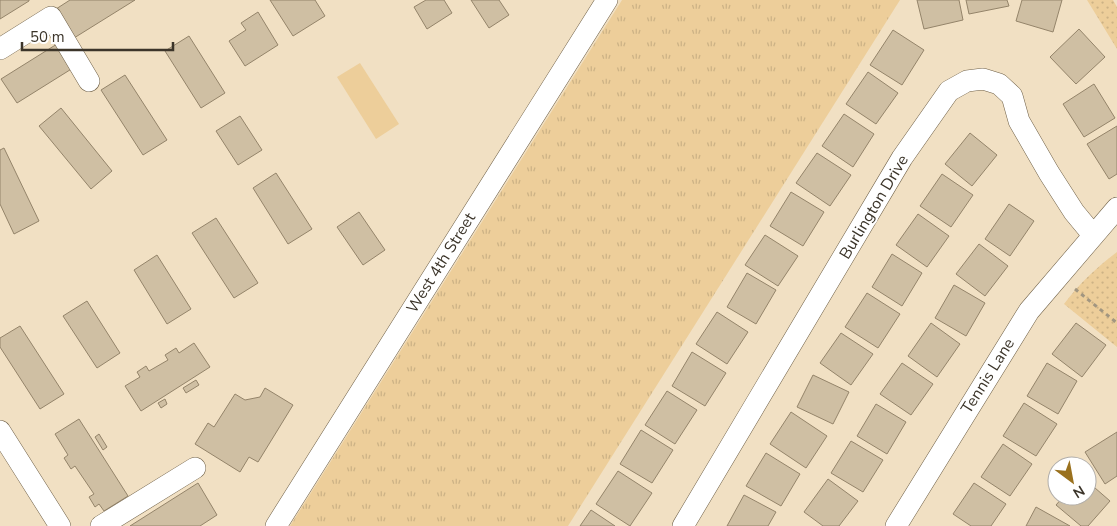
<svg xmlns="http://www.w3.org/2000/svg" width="1117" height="526" viewBox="0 0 1117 526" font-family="'Nunito Sans',sans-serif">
<defs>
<pattern id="grass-tufts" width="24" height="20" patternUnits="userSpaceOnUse" patternTransform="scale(1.25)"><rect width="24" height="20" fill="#edce9a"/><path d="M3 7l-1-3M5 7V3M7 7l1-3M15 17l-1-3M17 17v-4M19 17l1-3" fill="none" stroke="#ccb285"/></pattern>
<pattern id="park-dots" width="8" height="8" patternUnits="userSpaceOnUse" patternTransform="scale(1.25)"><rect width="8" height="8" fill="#edce9a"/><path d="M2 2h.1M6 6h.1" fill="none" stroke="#ccb285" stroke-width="1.8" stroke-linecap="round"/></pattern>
</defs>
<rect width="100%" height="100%" fill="#f1e0c3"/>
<path fill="url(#grass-tufts)" d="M622,0H900L568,526H290Z"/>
<path fill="url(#park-dots)" d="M1087,0H1113L1117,7V49Z
M1117,252V347L1064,304C1079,284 1097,267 1117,252Z"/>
<path fill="#edce9a" d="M360,63L399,124L376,139L337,77Z"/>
<path fill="#cfbfa3" stroke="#94846a" d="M0,0H29V1L0,19Z
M70,0H135L74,38L56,9Z
M270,0H315L325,16L293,36Z
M426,0H444L452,13L427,29L414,7Z
M471,0H499L509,15L489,28Z
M917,0H959L963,20L924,29Z
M966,0H1007L1009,6L969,14Z
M1022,0H1062L1053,32L1016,21Z
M258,12L278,45L245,66L229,41L246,30L241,23Z
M1079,29L1105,57L1076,84L1050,57Z
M893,30L924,50L902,85L870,65Z
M189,36L225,93L201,108L165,51Z
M57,44L73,68L17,103L1,79Z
M868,72L898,93L876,124L846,104Z
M125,75L167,140L143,155L101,90Z
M1094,84L1115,118L1084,137L1063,104Z
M61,108L112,171L91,189L39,126Z
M844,114L874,134L853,167L822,146Z
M240,116L262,150L238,165L216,131Z
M1117,126V174L1109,179L1087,144Z
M970,133L997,155L972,186L945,164Z
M4,148L39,221L14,234L0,204V150Z
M817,153L851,175L830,206L796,183Z
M276,173L312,229L288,244L253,188Z
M942,174L973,195L951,227L920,206Z
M791,192L824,212L803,246L770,226Z
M1009,204L1034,221L1010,256L985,239Z
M359,212L385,250L363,265L337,227Z
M918,214L949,236L927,267L896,245Z
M216,218L258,283L234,298L192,233Z
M765,235L798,256L778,286L745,265Z
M979,244L1008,266L985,296L956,274Z
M892,254L922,273L902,306L872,287Z
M157,255L191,309L167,324L134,270Z
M747,273L776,290L756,324L727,307Z
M954,285L985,303L966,336L935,318Z
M867,293L900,314L878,348L845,327Z
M87,301L120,353L97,368L63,316Z
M717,312L748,332L727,364L696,344Z
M931,323L960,344L937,377L908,356Z
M1076,323L1106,345L1082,377L1052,354Z
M20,326L64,394L40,409L0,347V338Z
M841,333L873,354L851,385L820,363Z
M194,343L210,367L141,411L125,386L140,377L137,372L146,366L149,371L168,360L165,355L176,348L179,353Z
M692,352L726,373L705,406L672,386Z
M902,363L933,384L911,415L880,394Z
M1047,363L1077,381L1058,414L1027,396Z
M813,375L849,392L833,424L797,407Z
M196,380L199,385L186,393L183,388Z
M265,388L293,405L258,462L249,457L240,472L195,444L208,423L214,427L235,394L245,400L260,397Z
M667,391L697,410L675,444L645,425Z
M165,399L167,404L161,408L158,403Z
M1024,403L1057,424L1036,456L1003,436Z
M876,404L906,422L887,454L857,436Z
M791,412L827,436L806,468L770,444Z
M79,419L128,496L104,511L99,504L95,507L89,497L94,494L75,466L71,469L64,458L68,455L55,434Z
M641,430L673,450L652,483L620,464Z
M1117,432V476L1105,484L1085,452Z
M99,434L107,447L103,450L95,437Z
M851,441L883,460L863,492L831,473Z
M1003,444L1032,464L1010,496L981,477Z
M766,453L800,474L781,506L746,486Z
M618,471L652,493L630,526L596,504Z
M828,479L858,501L839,526H823L804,512Z
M1087,481L1110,501L1088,526H1081L1056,505L1064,496H1087Z
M198,483L217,515L200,526H130Z
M974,483L1006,504L991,526H971L953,514Z
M744,495L776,512L768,526H727Z
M1036,507L1070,526H1026Z
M591,510L615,526H580Z"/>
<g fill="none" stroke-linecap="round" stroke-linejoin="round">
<defs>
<path id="minor" d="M0,49L51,17L89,81
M0,431L60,526
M101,526L195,468
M276,526L607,0
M683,526L902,158L949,91L967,81L983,79L999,84L1012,96L1019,121L1049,173L1074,212L1093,235
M896,526L1029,311L1117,208"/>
</defs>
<use href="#minor" stroke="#706148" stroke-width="22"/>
<path stroke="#a29680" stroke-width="3" stroke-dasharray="4 4" stroke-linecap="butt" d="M1075,289L1117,323"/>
<use href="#minor" stroke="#fff" stroke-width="21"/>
</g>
<g text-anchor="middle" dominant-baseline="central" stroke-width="4" stroke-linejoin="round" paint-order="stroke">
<g font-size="16" fill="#3c352a" stroke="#fff">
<text transform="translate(874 207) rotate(-59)">Burlington Drive</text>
<text transform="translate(441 263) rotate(-58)">West 4th Street</text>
<text transform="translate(988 376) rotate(-58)">Tennis Lane</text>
</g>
</g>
<g transform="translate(1072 481) rotate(148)"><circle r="24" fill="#ffffff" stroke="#b1aeaa"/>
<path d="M0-4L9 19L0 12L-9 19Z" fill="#9a711e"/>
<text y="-8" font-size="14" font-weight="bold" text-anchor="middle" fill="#3c352a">N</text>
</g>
<path d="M22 42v8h151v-8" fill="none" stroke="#3c352a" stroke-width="2.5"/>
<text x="30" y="42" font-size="15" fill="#3c352a" stroke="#ffffff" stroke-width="4" paint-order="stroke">50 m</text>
</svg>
